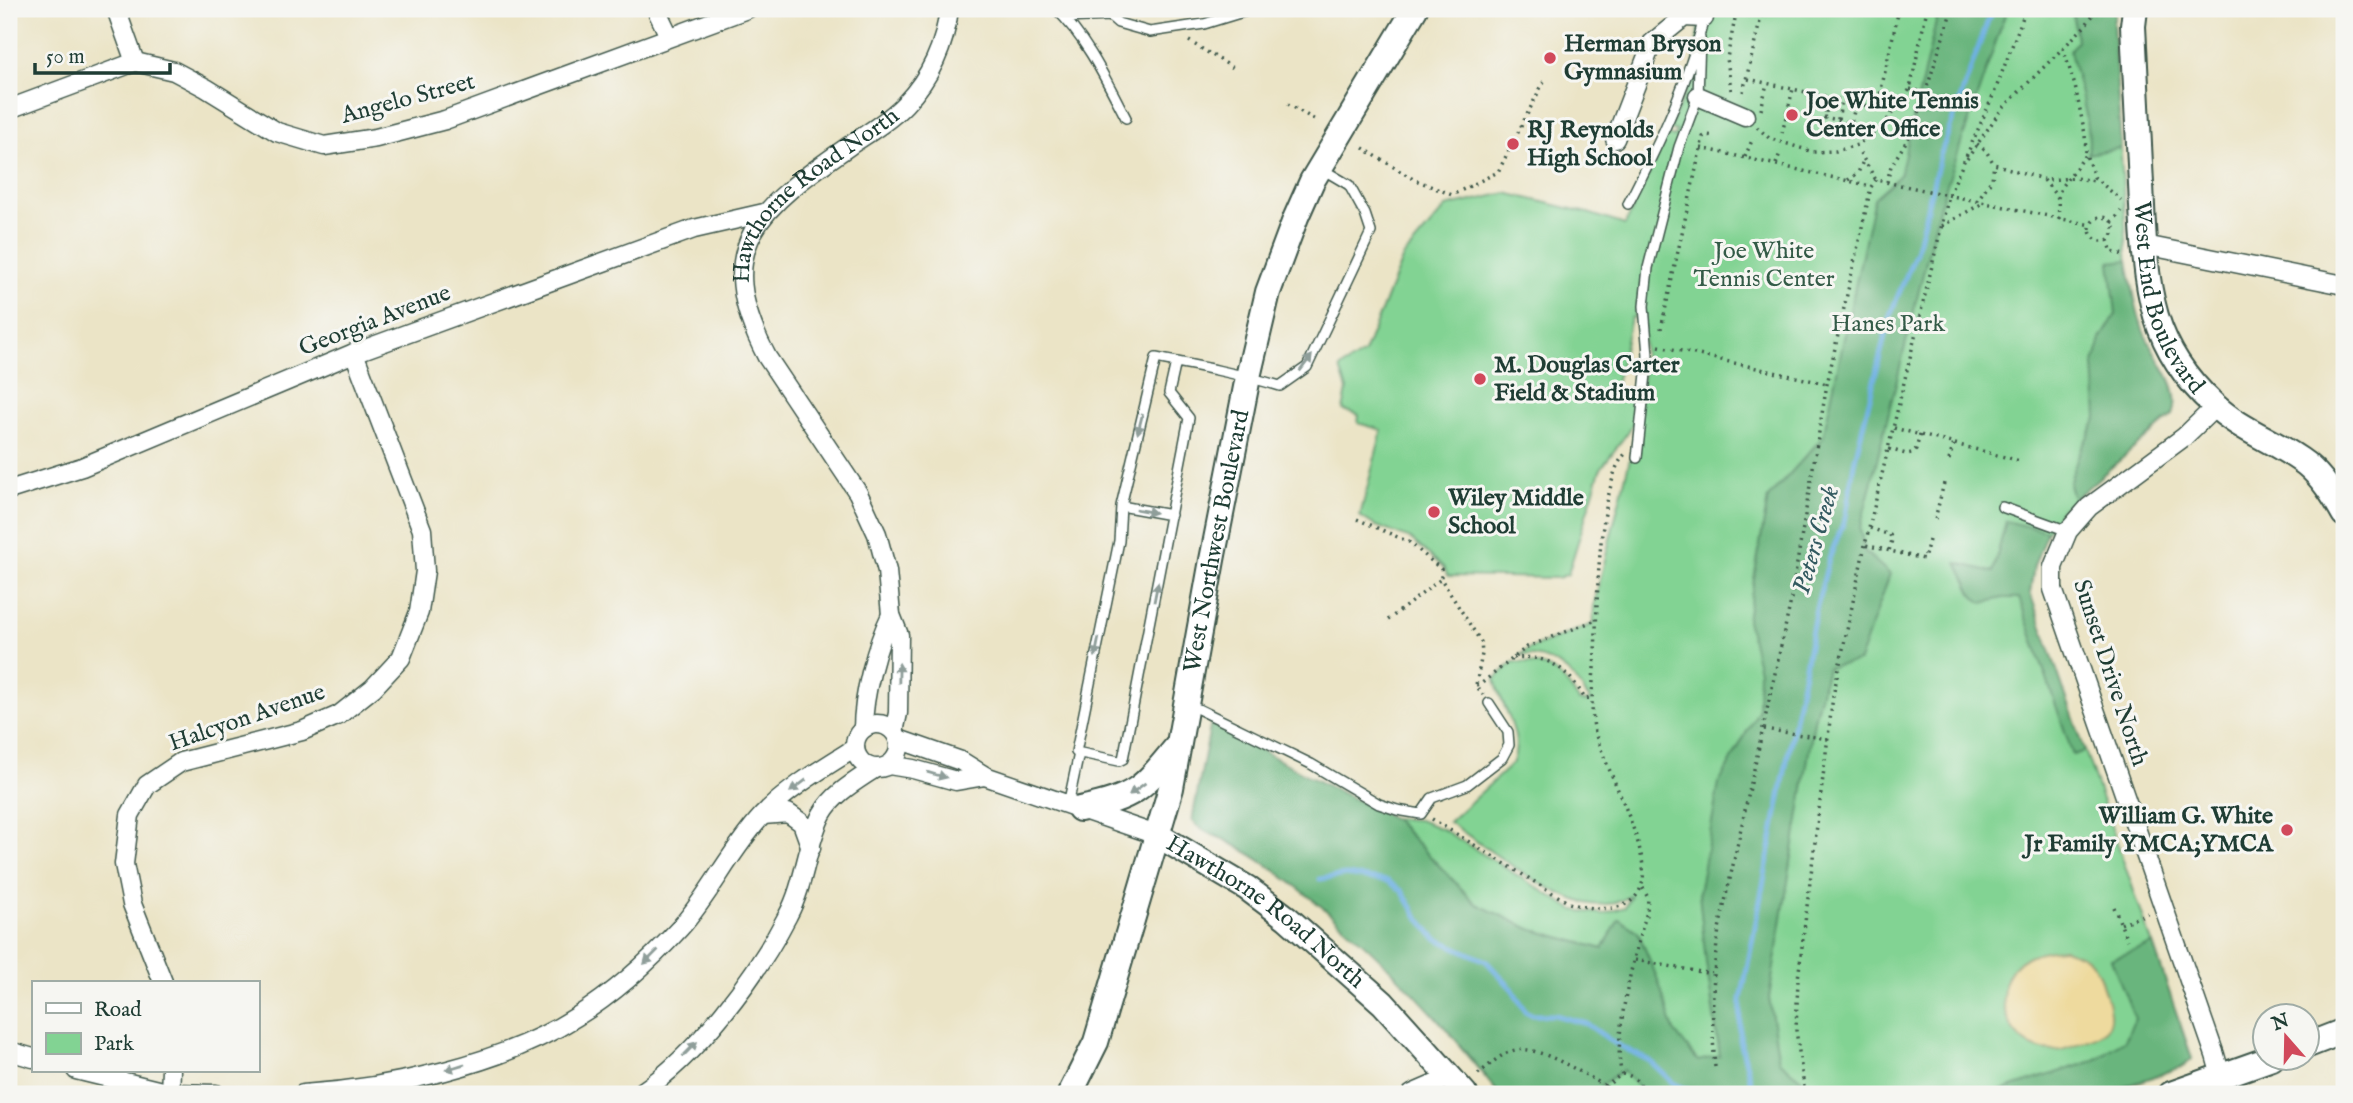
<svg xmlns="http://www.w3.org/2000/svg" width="2353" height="1103" viewBox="0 0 2353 1103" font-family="'IM FELL English',serif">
<rect width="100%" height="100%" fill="#f6f6f2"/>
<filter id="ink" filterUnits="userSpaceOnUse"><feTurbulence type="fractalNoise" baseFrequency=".0143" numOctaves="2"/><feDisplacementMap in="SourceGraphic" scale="14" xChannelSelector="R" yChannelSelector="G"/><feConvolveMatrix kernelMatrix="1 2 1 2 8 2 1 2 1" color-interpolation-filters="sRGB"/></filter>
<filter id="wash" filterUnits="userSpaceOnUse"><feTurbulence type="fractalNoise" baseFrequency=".00686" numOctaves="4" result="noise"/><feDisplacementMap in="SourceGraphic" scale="28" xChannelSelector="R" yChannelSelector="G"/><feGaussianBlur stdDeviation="1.57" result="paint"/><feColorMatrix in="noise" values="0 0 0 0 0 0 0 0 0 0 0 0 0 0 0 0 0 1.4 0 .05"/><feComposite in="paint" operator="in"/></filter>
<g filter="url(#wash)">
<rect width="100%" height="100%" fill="#ebe4c6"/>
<path fill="#82d393" stroke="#508864" stroke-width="2" d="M1700,9H2116L2113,23L2128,269C2132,290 2135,314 2144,334C2156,359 2184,387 2173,415L2060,511L2042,540L2034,566L2030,593L2190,1052L2192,1059L2184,1066L2104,1094H1499L1459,1046L1603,949L1530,929L1476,904L1393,818L1419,820L1442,829L1574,910L1603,914L1625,907L1631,895C1620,903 1602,907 1586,903C1546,894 1484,846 1449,822L1512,764C1525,734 1501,708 1495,679L1513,662C1549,663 1560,670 1579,701L1589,702V697L1587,696C1571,669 1552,655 1520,655L1529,649L1593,624L1594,604L1637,430L1644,361L1642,286L1634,318H1631L1615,389L1632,400L1637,411L1636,418L1628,432L1600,470L1568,574L1558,578L1448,576L1443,567L1411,539L1374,525L1360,516L1382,430L1358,423L1359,415L1343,410L1347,390L1340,368L1364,353L1403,257L1446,207L1506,193L1588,213L1625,225L1667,135L1675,137L1677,131L1669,129L1685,93L1694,67Z"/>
<path fill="#69b57d" stroke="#447958" stroke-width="2" d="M1939,9H2007L1940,205L1860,529L1865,552L1890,574L1859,661L1827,668L1814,721L1769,998L1779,1061L1820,1094H1644L1623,1070L1601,1085L1602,1094H1499C1436,1011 1362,934 1277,872C1262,861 1244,850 1227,841C1214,834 1201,833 1192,820L1211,722L1312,778L1393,818L1476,904L1530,929L1603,949L1619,919L1638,932L1658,980L1674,1031L1698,1061L1720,1056L1706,963L1699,893L1719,783L1758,711L1759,671L1747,620L1768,498L1823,437L1874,198L1900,175Z
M2072,9H2116L2113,23L2121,148L2088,154C2093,120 2076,84 2070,50L2077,41Z
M2128,260C2132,284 2135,307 2143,330C2153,357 2184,385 2173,415L2074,499L2069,485L2077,458L2097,418L2094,363L2101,339L2116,314L2110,262Z
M2006,521L2047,531L2034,566L2030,593L2085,751L2073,755L2019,598H2003L1983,603L1974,597L1957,563L1993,572Z
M2153,944L2192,1059L2184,1066L2104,1094H1990L2093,1061L2125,1040L2135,1019L2111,959Z"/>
<path fill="#eeda9e" stroke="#868c69" stroke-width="2" d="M2064,949C2073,953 2085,955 2092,963C2098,969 2100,978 2103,987C2111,1008 2118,1030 2091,1039C2081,1043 2071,1048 2061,1050C2005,1059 1982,981 2027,957C2038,951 2052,950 2064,949Z"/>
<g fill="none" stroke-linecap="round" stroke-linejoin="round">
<path stroke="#6eb1e3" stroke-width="5" d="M1320,879L1346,875L1388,881L1402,891L1416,914L1435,938L1486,961L1513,990L1525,1011L1533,1015H1555L1587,1024L1614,1043L1650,1061L1673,1083L1696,1094
M1754,1094L1740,1040L1741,1000L1816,609L1829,559L1846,516L1854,463L1890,315L1916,252L1940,156L1992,9"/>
</g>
</g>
<g filter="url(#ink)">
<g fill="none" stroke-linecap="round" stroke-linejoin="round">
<defs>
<path id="lane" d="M1056,9C1087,39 1106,80 1126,118
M1109,9L1110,16L1118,23L1150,32L1204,24L1253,9
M1065,18L1110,16
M1628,204C1660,142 1691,77 1706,9
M1176,362L1169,393L1189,418L1123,759L1119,761L1076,752L1119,541L1121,506L1156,358C1198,366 1240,374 1280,386L1307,367L1371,232L1365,214L1349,185L1322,169
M1637,458L1648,355L1644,306L1648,268L1679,147L1698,96L1700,38
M1121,506L1171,515
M2002,507L2068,531
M1188,704L1311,764L1379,804L1397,810L1421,814L1432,798L1467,785L1502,758L1509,745L1508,732L1489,703
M1068,805L1079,753"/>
<g id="street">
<path d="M116,9L135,62"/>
<path d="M656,9L669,36"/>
<path d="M1698,96L1745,116"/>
<path d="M9,109L135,62L174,71L206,88L277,132L324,146L376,138L445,120L747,9"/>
<path d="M1615,139L1652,43L1684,17L1704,18"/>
<path d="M2145,245L2344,285"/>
<path d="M2215,407L2184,437L2089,507L2068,531L2053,567V589L2215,1055L2226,1094"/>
<path d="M9,490L82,467L354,353L694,229L764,213"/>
<circle cx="877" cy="746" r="22"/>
<path d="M863,729C863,695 876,646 891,615"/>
<path id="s1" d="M894,732L898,713L899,635L891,615L887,571L877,534L858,493L767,357C708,245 761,207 849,146C868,133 889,121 905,104C930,78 945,45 949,9"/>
<path d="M898,739L961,761L985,776L1159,836"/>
<path d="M889,765L913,769L956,781L985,776"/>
<path d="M763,815L788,813L802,823L811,848"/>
<path d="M163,982L132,904L124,864L130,815L147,785L181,762L302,731L339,715L373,688L401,658L419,612L425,571L422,530L354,353"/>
<path d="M9,1051L33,1058"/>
<path d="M76,1070L170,1093L216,1094"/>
<path d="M170,1093L171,1070"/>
<path d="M303,1094C388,1089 503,1064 576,1017C615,993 649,962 680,928C711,893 730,851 761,817C787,789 823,768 855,748"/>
<path d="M639,1094C697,1055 756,977 788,915C805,884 807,842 822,814C833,794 856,781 874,769"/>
<path d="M1412,1094L1451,1077"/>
</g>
<g id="secondary">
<path id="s2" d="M2135,9L2133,26C2136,79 2138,132 2141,184C2143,227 2144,275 2156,316C2166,349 2187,380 2213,404C2240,430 2276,441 2306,464C2323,478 2334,496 2344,514"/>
<path d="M1080,809C1137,797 1142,789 1178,745"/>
<path id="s3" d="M1159,836L1247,888L1287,918L1383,1003L1465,1094"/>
<path d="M2308,1045L2344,1031"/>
<path id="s4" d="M1070,1094L1096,1042L1171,788L1212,560L1248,377L1268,292L1296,217L1312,181L1415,9"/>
<path d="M2171,1094L2272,1058"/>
</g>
</defs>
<use href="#lane" stroke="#3e564a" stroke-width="12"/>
<use href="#street" stroke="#3e564a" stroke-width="21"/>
<use href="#secondary" stroke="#3e564a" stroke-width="28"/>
<path stroke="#3e564a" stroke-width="3.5" stroke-dasharray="2 5" stroke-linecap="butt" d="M1189,41L1235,69
M2063,48L2075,86L2085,134L2086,155L2094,177L2121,200
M1748,79L1877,108L1899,9
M1910,89L1924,92
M1731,90L1727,58L1737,9
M1743,92L1763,9
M1829,97L1823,128C1830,135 1843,136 1851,132
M1288,104L1315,120
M1761,110L1767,83
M1824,117L1851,123
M1757,127L1769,138L1813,152L1836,151L1857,145L1882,127L1910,89L1927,9
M1782,133L1793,89
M1835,133L1842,100
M1853,135L1851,123L1856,103
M1977,144L1986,151L1994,164L2046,180L2075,178L2095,181
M1363,148L1413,179L1452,195L1498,172L1546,77
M1701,148L1871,186
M1860,153L1876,180L2091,225
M1745,157L1753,138
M1967,159L2001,110L2084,27L2098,9
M1776,164L1780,153
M1848,180L1858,173L1863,161
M2044,180L2058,198
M1887,182L1891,166L1914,129L1952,9
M1977,201L1992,179L1994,164
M2090 229a12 12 0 1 1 24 0a12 12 0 1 1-24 0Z
M2059,219L2058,198L2061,187L2086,155
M2112,223L2121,211
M1942,226L1983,203
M2108,240L2112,252L2124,255
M1661,329L1703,137L1706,135L1714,136
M1659,346L1827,384
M1894,428L2020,461
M1889,449L1906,454L1912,453L1916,449L1920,435
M1949,460L1954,443
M1357,519L1409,542L1441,569V579L1481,642L1482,654L1476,685L1483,695
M1935,519L1944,483
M1870,528L1890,535L1892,540L1889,551
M1929,540L1924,559L1865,545L1949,195L1995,91L2026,9
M1388,620L1441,579
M1513,658C1549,654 1568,669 1585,699L1593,698
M1476,685L1482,683L1527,647L1596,620
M1764,729L1828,739
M1432,819L1569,903C1593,910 1633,916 1642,884C1652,851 1605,768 1595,732C1589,708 1594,677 1595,652C1598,596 1597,532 1613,478C1615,469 1619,461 1625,454
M2114,907L2127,940
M2121,924L2148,913
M1635,960L1712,974
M1715,1067C1711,1020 1712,976 1719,929L1790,605L1827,384L1871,187L1876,180
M1478,1074C1489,1066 1501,1053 1515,1050C1540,1045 1584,1075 1606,1086
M1622,1074C1636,1076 1640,1083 1646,1094
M1608,1094L1606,1086L1622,1074C1611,1041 1636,947 1647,912L1648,898L1642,886
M1805,1094L1796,1030L1798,979L1833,696L1865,545"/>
<use href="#lane" stroke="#fff" stroke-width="9"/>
<use href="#street" stroke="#fff" stroke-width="18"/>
<use href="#secondary" stroke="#fff" stroke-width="24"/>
</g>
<defs><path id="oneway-solid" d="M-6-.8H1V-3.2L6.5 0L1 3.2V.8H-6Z" transform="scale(1.75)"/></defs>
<g fill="#8f9e9a">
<use href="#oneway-solid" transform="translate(1306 363) rotate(-53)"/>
<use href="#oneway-solid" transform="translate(1140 424) rotate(104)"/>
<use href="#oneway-solid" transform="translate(1146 511) rotate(10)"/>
<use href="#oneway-solid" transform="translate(1156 592) rotate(-79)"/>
<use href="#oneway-solid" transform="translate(1097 647) rotate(101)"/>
<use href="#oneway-solid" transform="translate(899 673) rotate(-89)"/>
<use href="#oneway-solid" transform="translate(937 775) rotate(16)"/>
<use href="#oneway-solid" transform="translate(798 786) rotate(143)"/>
<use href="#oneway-solid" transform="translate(1137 789) rotate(144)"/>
<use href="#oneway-solid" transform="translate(651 957) rotate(135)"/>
<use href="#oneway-solid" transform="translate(690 1049) rotate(-45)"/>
<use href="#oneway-solid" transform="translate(455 1067) rotate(163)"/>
</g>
</g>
<g fill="#d1495b" stroke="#f6f6f2" stroke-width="2.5">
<circle cx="1550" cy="58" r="7"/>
<circle cx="1792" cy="115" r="7"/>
<circle cx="1513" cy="144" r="7"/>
<circle cx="1480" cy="379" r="7"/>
<circle cx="1434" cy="512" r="7"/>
<circle cx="2287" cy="830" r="7"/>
</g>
<g text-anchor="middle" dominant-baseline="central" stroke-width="6" stroke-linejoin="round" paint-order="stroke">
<g font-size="24" font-weight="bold" fill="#1f3d34" stroke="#f6f6f2" text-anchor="start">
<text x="1564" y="44">Herman Bryson<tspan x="1564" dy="28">Gymnasium</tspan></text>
<text x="1806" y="101">Joe White Tennis<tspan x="1806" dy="28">Center Office</tspan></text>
<text x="1527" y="130">RJ Reynolds<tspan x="1527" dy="28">High School</tspan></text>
<text x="1494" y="365">M. Douglas Carter<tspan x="1494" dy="28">Field &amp; Stadium</tspan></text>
<text x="1448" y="498">Wiley Middle<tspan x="1448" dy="28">School</tspan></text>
<text x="2273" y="816" text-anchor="end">William G. White<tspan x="2273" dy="28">Jr Family YMCA;YMCA</tspan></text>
</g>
<g font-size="24" fill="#1f3d34" stroke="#f6f6f2">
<text transform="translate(408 99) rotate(-15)">Angelo Street</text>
<text stroke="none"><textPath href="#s1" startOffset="609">Hawthorne Road North</textPath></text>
<text stroke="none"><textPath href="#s2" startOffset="294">West End Boulevard</textPath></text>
<text transform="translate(375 321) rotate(-21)">Georgia Avenue</text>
<text stroke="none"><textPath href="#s4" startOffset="574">West Northwest Boulevard</textPath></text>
<text transform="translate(2110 673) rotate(72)">Sunset Drive North</text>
<text transform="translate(247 718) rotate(-19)">Halcyon Avenue</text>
<text stroke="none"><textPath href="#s3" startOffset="131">Hawthorne Road North</textPath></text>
</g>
<g font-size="24" fill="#335b47" stroke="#f6f6f2">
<text x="1764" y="251">Joe White<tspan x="1764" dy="28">Tennis Center</tspan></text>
<text x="1888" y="324">Hanes Park</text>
</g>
<g font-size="26" font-style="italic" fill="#335a60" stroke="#f6f6f2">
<text transform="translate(1816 540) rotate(-74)">Peters Creek</text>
</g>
</g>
<rect width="2353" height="1103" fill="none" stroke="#f6f6f2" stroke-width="35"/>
<rect x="32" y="981" width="228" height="91" fill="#f6f6f2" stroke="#a0aca6" stroke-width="2"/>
<rect x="46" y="1003" width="35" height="10" fill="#ffffff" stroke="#a0aca6" stroke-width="2"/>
<text x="94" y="1016" font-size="21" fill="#1f3d34">Road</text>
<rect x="46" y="1033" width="35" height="21" fill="#82d393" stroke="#a0aca6" stroke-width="2"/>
<text x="94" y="1050" font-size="21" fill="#1f3d34">Park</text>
<g transform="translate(2286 1037) rotate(340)"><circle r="33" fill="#f6f6f2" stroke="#a0aca6" stroke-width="2"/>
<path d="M0-5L12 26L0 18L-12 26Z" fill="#d1495b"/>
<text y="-10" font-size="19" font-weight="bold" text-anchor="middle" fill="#1f3d34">N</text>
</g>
<path d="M35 63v10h135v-10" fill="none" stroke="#1f3d34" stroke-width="3.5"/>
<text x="46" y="63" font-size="21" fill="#1f3d34" stroke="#f6f6f2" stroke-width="5" paint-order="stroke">50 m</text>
</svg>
